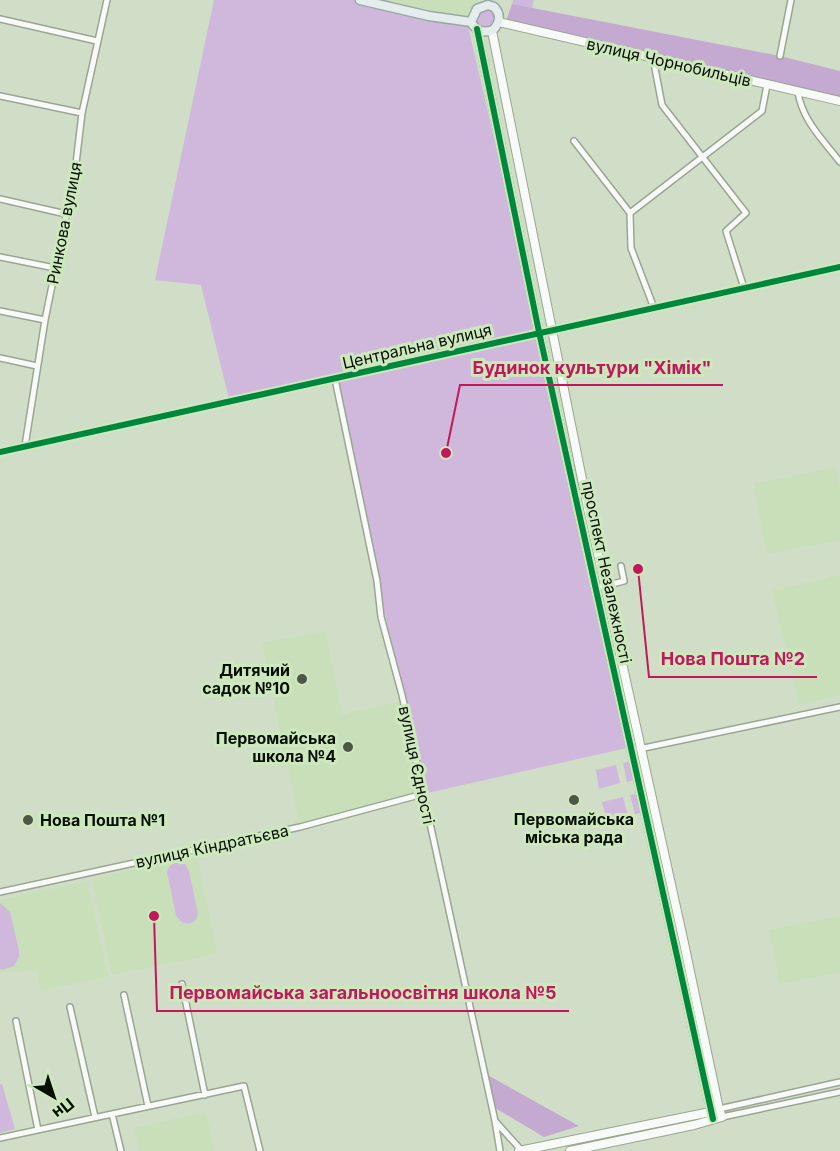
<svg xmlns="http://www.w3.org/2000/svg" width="840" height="1151" viewBox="0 0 840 1151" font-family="Inter,sans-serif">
<rect width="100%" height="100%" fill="#d0dec7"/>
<path fill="#c8dfb9" d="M360,0H478L467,22Z
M836,467L840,487V540L767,554L753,484Z
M840,575V695L799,705L772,591Z
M325,631L342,714L403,701L423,794L300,827L262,643Z
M197,856L217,954L112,975L92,879Z
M87,881L108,976L41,991L37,971L0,972V900Z
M840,916V972L780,984L769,930Z
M206,1112L214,1151H139L134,1128Z"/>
<path fill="#cfb8db" d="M214,0H360L467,22L539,332L631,747L423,794L335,379L229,399L201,285L155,280Z
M513,0H534L532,8L512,4Z
M494,7L497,27L479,31L473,15L474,12Z
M634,760L638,779L627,782L623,763Z
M616,765L620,783L599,789L596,770Z
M641,793L646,812L635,814L630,795Z
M623,797L628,816L607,820L602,802Z
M175,862L185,864L189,871L198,914C196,923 188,926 180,921L176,915L167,872L169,867Z
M0,903L10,912L19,950V957L14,966L2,970L0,969Z
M2,1084L15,1129L0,1133V1085Z"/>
<path fill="#c4a9d1" d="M512,4L780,56L840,71V101L505,24Z
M484,1073L579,1126L544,1137L492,1106Z"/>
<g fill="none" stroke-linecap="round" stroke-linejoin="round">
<defs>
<path id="street" d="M0,19L97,41
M780,56L791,0
M653,58L662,105L746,213L726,231L744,288
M798,92C802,120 823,140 840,162
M0,96L82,113
M574,141L630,213L631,248L654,308
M0,199L66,214
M630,213L762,111L767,85
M0,257L55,268
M0,311L45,320
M0,358L37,366
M335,379L377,581L381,617L402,695L495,1121L500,1151
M25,446L45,320L75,172L82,113L107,0
M0,452L840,267
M597,588L624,581L621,566
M639,749L840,707
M0,892L300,827L423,794
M182,984L205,1095
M124,995L148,1106
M70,1007L95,1117
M16,1021L38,1130
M719,1109L840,1082
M722,1117L840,1092
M495,1121L522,1151
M0,1138L112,1114
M121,1151L112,1114L244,1086L260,1151"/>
<path id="secondary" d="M499,22L840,101
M477,29L539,332L713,1119
M492,31L588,509L684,943L719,1109L722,1117L694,1125L570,1151
M519,1151L715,1111"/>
<path id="primary" d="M360,0L429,16L471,22C477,32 483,33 493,30C500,23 501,14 494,7
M471,22L477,9L488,5L494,7"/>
</defs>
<use href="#street" stroke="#9aa593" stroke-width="8"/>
<use href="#secondary" stroke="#9aa593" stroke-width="10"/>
<use href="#primary" stroke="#9aa8a5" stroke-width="11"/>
<use href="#street" stroke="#f8faf7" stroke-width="5"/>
<use href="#secondary" stroke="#f8faf7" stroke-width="8"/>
<use href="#primary" stroke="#e5ecee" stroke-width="8"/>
<defs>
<path id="cycleway" d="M477,29L539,332L713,1119
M0,452L840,267"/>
</defs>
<use href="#cycleway" stroke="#cde8bd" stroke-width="10"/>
<use href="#cycleway" stroke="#00873e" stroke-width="6"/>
</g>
<g fill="#4d5747" stroke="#cde8bd" stroke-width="2">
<circle cx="302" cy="679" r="6"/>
<circle cx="348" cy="747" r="6"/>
<circle cx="574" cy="800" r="6"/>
<circle cx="28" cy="820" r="6"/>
</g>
<g text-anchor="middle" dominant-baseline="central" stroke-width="6" stroke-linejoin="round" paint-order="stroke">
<g font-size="16" fill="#060e02" stroke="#cde8bd">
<text transform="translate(669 62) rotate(13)">вулиця Чорнобильців</text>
<text transform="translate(64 223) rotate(-79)">Ринкова вулиця</text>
<text transform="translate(417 346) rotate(-13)">Центральна вулиця</text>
<text transform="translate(607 572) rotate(78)">проспект Незалежності</text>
<text transform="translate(417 765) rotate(78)">вулиця Єдності</text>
<text transform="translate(212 846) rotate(-12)">вулиця Кіндратьєва</text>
</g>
<g font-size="16" font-weight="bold" fill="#060e02" stroke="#cde8bd" text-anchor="end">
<text x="290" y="670">Дитячий<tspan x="290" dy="18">садок №10</tspan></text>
<text x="336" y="738">Первомайська<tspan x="336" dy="18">школа №4</tspan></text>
<text x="574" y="819" text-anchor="middle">Первомайська<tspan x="574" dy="18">мiська рада</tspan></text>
<text x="40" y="820" text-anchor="start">Нова Пошта №1</text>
</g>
</g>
<path fill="none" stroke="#c2185b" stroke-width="2" d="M446 453L460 385H723M638 569L649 677H817M154 916L157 1011H569"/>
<g fill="#c2185b" stroke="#cde8bd" stroke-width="2">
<circle cx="446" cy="453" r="6"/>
<circle cx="638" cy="569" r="6"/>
<circle cx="154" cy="916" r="6"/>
</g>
<g font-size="18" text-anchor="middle" font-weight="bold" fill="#c2185b" stroke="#cde8bd" stroke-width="6" stroke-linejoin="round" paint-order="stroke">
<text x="592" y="374">Будинок культури "Хімік"</text>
<text x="733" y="665">Нова Пошта №2</text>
<text x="363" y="999">Первомайська загальноосвітня школа №5</text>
</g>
<g transform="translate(54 1097) rotate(141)" stroke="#cde8bd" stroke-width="4.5" paint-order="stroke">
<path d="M0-4.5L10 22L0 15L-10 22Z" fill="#060e02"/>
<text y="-9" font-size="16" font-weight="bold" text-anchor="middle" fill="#060e02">Пн</text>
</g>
</svg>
